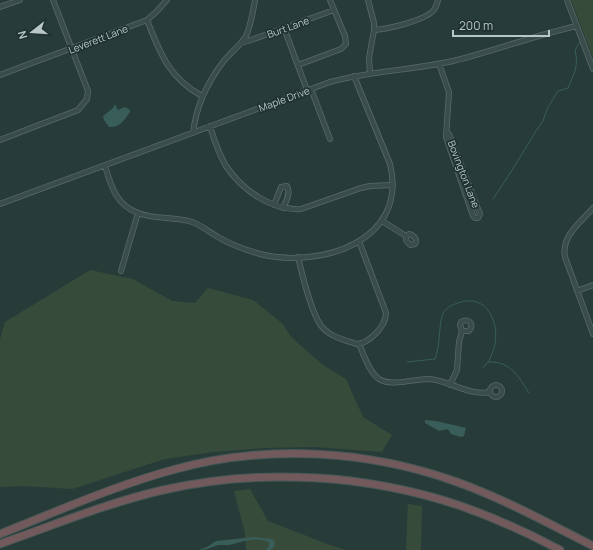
<svg xmlns="http://www.w3.org/2000/svg" width="593" height="550" viewBox="0 0 593 550" font-family="Manrope,sans-serif">
<rect width="100%" height="100%" fill="#273c39"/>
<path fill="#374b3b" d="M571,0H593V58Z
M90,270L133,279L172,301L195,303L208,288L253,300L283,324L291,337L323,365L346,379L363,417L392,435L382,452L314,447L265,448L213,452L165,459L72,489L23,486L0,487V339L5,322Z
M250,489L268,521L330,545L346,550H246L245,533L234,491Z
M408,504L422,506L421,550H406Z"/>
<path fill="#395d59" d="M115,104L118,110L125,107L130,110V112C124,120 120,128 109,127L104,120L103,116L113,108Z
M425,420L436,421L466,428L464,436L461,437L451,434L448,429L439,431L425,423Z
M254,537L272,539L275,542L274,547L270,550H266L269,546V542C256,536 242,542 229,545C226,545 222,545 219,545C210,547 209,550 198,550L207,547L216,541Z"/>
<g fill="none" stroke-linecap="round" stroke-linejoin="round">
<path stroke="#395d59" stroke-width="1" d="M585,38L586,37
M493,199L509,175L536,131L543,121L547,109L558,91L568,88C574,73 579,67 575,50L580,42
M407,362L435,359C437,352 439,345 439,338C440,331 440,323 442,316C444,309 451,305 458,303C487,292 501,324 494,348C492,353 491,358 488,362
M483,368L488,362C511,361 518,376 529,393"/>
<defs>
<path id="minor" d="M368,0L374,23V30L369,58L370,74
M567,0L593,69
M0,7L20,0
M147,20C160,53 169,78 202,96
M284,28L307,90
M374,30C388,29 423,21 433,11C436,8 437,4 438,0
M241,43L254,39L334,10
M439,64L449,92L446,137L473,216L475,218H478L480,214L449,134L447,132
M298,65L341,49L346,44L345,36L330,0
M0,75L147,20L156,12L167,0
M311,89L330,139
M210,126C214,140 219,154 226,166C242,190 272,211 301,209L361,188L370,186L393,185
M193,133C196,107 207,83 223,62C230,53 240,46 246,36C251,25 253,12 255,0
M0,140L78,110L87,99L88,91L53,0
M105,166C111,186 116,205 138,213C155,220 174,216 192,222C201,225 209,232 218,237C231,245 246,250 260,254C321,269 409,241 390,164L354,76
M0,204L330,82C370,71 413,70 453,61C495,51 535,35 577,26
M274,205L281,187L287,186C291,193 286,202 283,208
M593,208C580,223 561,236 565,257L593,334
M382,221L406,236
M409,234C414,235 418,240 415,244L410,245L406,240V236Z
M298,257C302,274 312,317 323,328C331,337 345,340 356,344C369,344 386,326 386,313L359,241
M121,271L138,213
M577,291L593,285
M359,344C364,355 369,372 379,379C391,387 414,379 428,379C450,380 467,396 490,392
M490 391a6 6 0 1 1 12 0a6 6 0 1 1-12 0Z
M450,385L457,370L459,342L462,331H469C475,325 469,317 461,322L460,325L462,331"/>
<path id="highway" d="M0,534C58,511 116,485 176,469C268,444 368,450 457,482C504,499 548,523 593,546
M0,544C54,525 107,503 163,490C260,468 367,474 461,506C495,518 528,533 560,550"/>
</defs>
<use href="#minor" stroke="#596b69" stroke-width="6"/>
<use href="#highway" stroke="#465856" stroke-width="9"/>
<use href="#minor" stroke="#3b4d4a" stroke-width="4.5"/>
<use href="#highway" stroke="#72595c" stroke-width="7"/>
</g>
<g text-anchor="middle" dominant-baseline="central" stroke-width="3.5" stroke-linejoin="round" paint-order="stroke">
<g font-size="10" fill="#b7c8c6" stroke="#203230">
<text transform="translate(288 27) rotate(-20)">Burt Lane</text>
<text transform="translate(98 39) rotate(-21)">Leverett Lane</text>
<text transform="translate(284 99) rotate(-20)">Maple Drive</text>
<text transform="translate(464 174) rotate(69)">Bovington Lane</text>
</g>
</g>
<g transform="translate(32 32) rotate(253)" stroke="#203230" stroke-width="3" paint-order="stroke">
<path d="M0-3L7 15L0 10L-7 15Z" fill="#b7c8c6"/>
<text y="-6" font-size="11" font-weight="bold" text-anchor="middle" fill="#b7c8c6">N</text>
</g>
<path d="M453 30v6h96v-6" fill="none" stroke="#b7c8c6" stroke-width="2"/>
<text x="459" y="30" font-size="12" fill="#b7c8c6" stroke="#203230" stroke-width="3" paint-order="stroke">200 m</text>
</svg>
